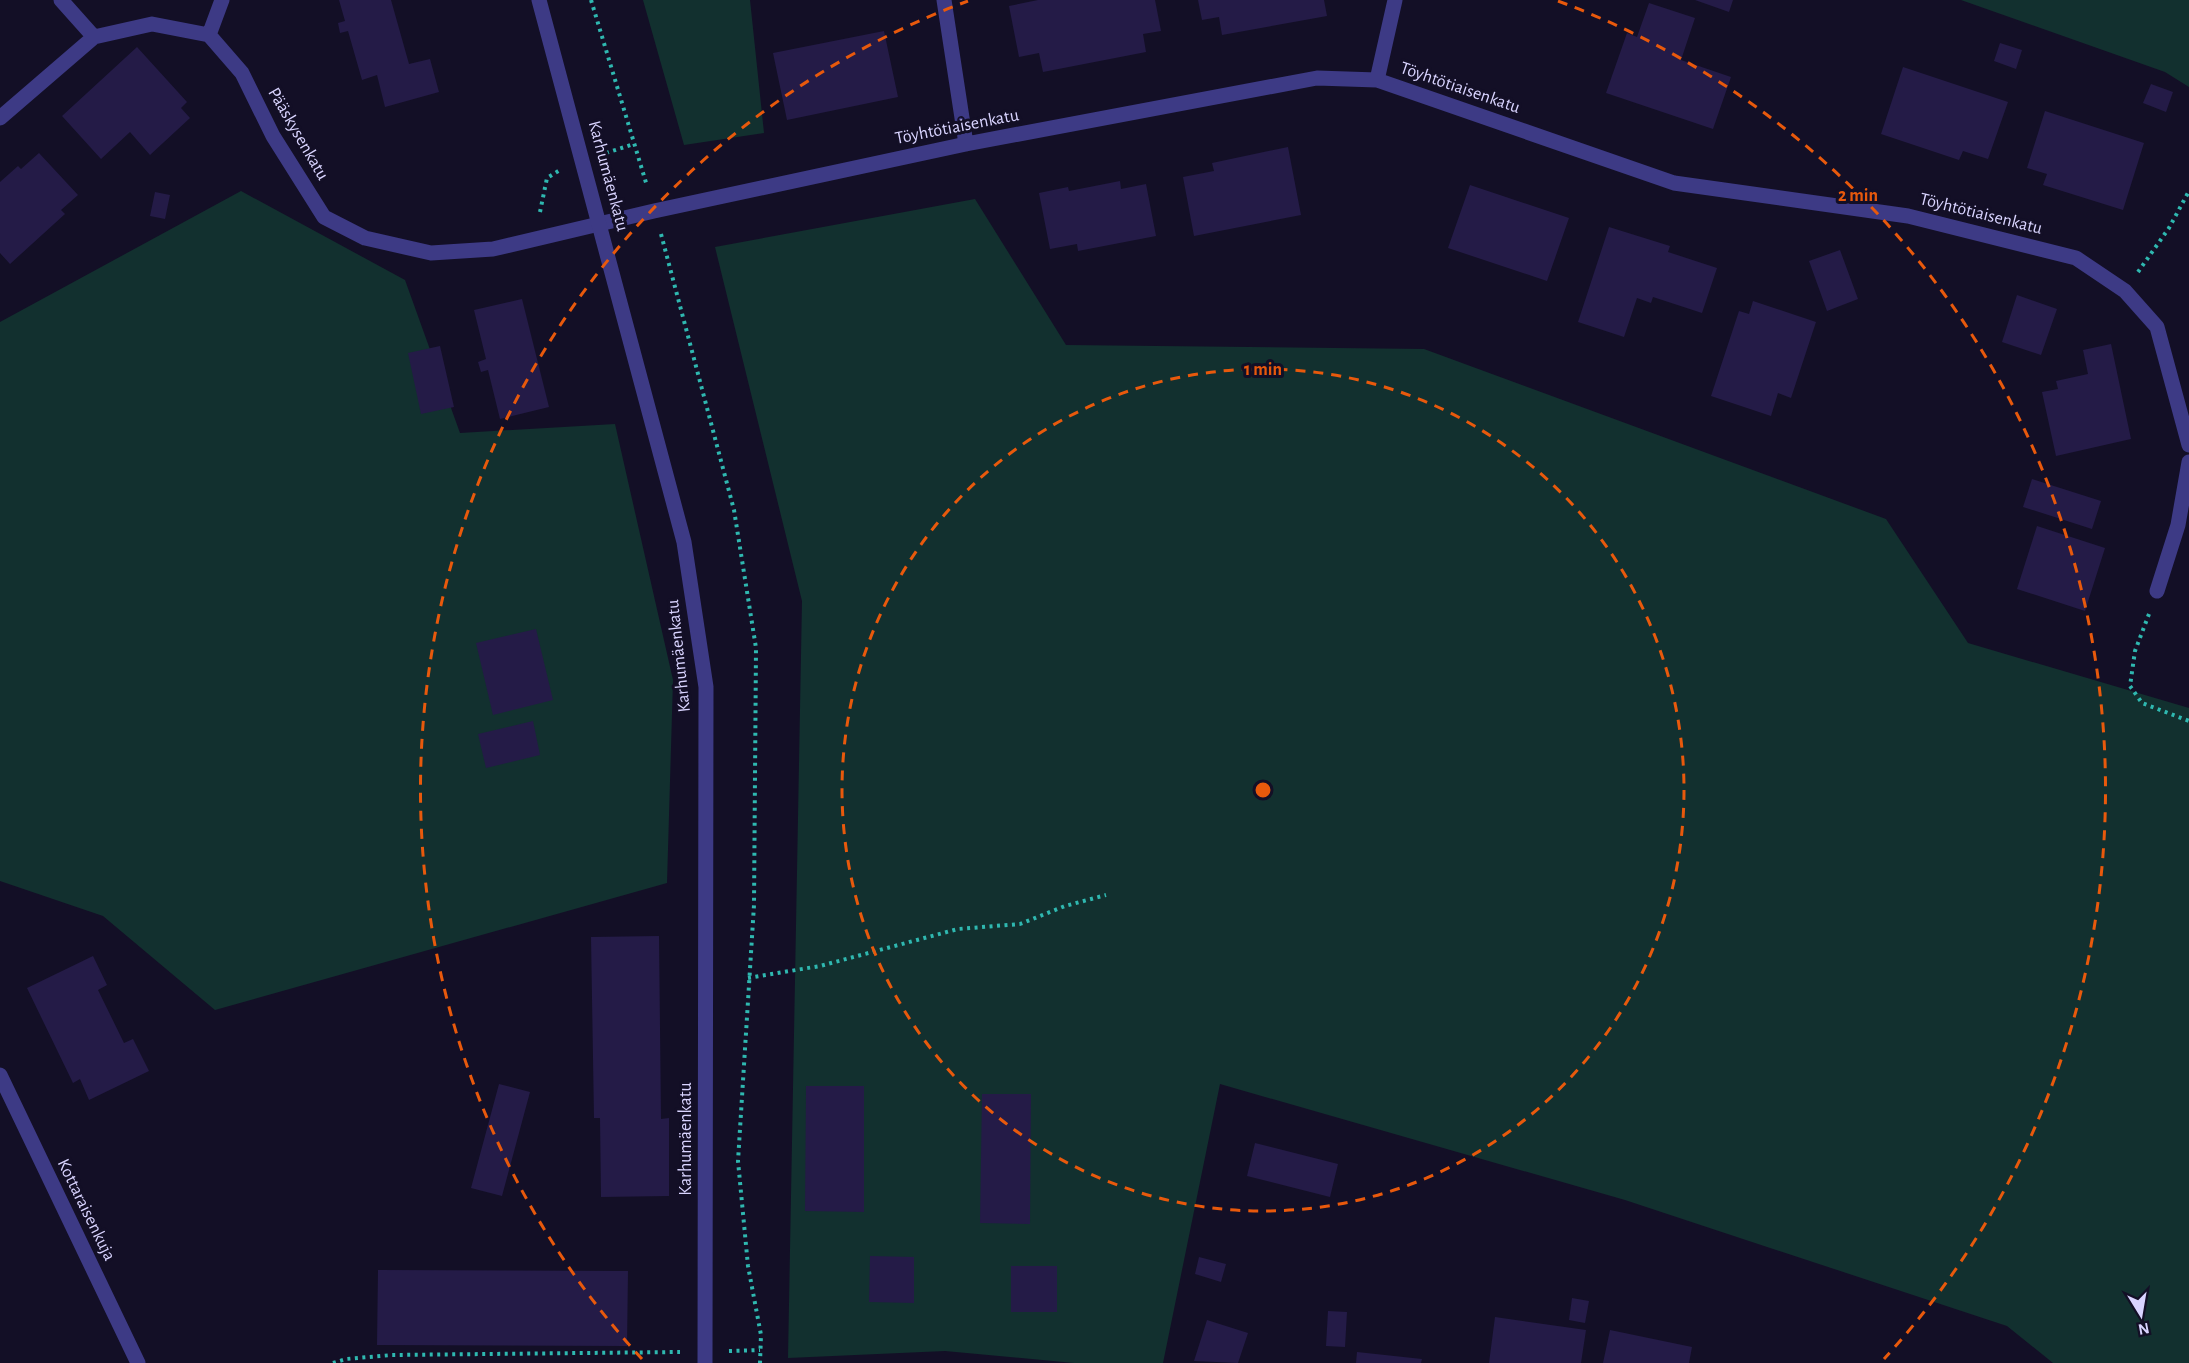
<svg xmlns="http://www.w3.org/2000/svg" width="2189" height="1363" viewBox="0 0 2189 1363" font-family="'Alegreya Sans',sans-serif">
<rect width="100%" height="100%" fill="#130f26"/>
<path fill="#12302f" d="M643,0H750L764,133L684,145Z
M1961,0H2189V87L2165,72Z
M241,191L405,280L460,433L615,424L673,680L667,883L215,1010L103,916L0,881V322Z
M975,199L1066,345L1424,349L1886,519L1968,643L2189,708V1363H2053L2007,1326L1625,1200L1220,1084L1163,1363H1074L945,1351L788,1358L802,601L715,247Z"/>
<path fill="#241b47" d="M339,0H391L409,64L430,59L439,92L385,107L377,75L362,80L348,31L340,33L338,23L345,21Z
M1038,0H1155L1161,31L1143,34L1146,52L1043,72L1039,53L1019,57L1009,6Z
M1198,0H1324L1327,16L1222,35L1219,17L1202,20Z
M1695,0H1733L1729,12Z
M1649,3L1695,18L1681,60L1731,77L1713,129L1606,93L1627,33L1637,37Z
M884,31L898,97L787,120L773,53Z
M2000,43L2022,50L2016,69L1994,61Z
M137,47L187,102L181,108L190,118L150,155L130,132L101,159L62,116Z
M1903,67L2008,102L1988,159L1963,151L1959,160L1881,134Z
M2151,84L2173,92L2166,112L2143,103Z
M2045,111L2144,143L2123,210L2043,185L2047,174L2027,168Z
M1288,147L1301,215L1194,236L1183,177L1214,171L1212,163Z
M39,153L78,195L61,210L65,214L10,264L0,253V182L18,166L21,169Z
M1120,181L1121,189L1146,184L1156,236L1078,251L1077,244L1050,249L1039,193L1068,187L1069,191Z
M1470,185L1569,218L1547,281L1448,248Z
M155,192L170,195L165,219L150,216Z
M1609,227L1670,246L1668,252L1717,268L1702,313L1653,297L1651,303L1637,298L1624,337L1578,322Z
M1840,250L1858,299L1827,311L1809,261Z
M2017,295L2057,309L2041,355L2002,342Z
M522,299L549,407L500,419L488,370L481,372L478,362L486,359L474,310Z
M1753,301L1816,322L1791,398L1778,393L1771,416L1711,396L1739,311L1749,314Z
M2111,344L2131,439L2056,456L2042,392L2058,389L2056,381L2088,374L2083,350Z
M440,346L454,407L421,414L408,353Z
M2032,479L2101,501L2092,529L2023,507Z
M2037,526L2105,548L2085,611L2017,589Z
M536,629L553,700L493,715L476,643Z
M533,721L540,755L486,768L478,734Z
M659,936L661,1119L669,1118V1196L601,1197L600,1118H594L591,937Z
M93,956L107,985L98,990L124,1043L133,1039L149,1071L89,1100L80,1079L73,1083L27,988Z
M499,1084L530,1092L502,1196L471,1188Z
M806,1086H864V1212L805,1211Z
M982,1094H1031L1030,1224L980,1223Z
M1255,1143L1338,1164L1330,1197L1247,1176Z
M870,1256L914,1257V1303L869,1302Z
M1199,1257L1226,1264L1221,1282L1195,1274Z
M1011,1266H1057V1312H1011Z
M378,1270L628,1271L627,1346L377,1345Z
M1572,1298L1589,1301L1585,1323L1569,1320Z
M1328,1311L1347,1312L1345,1347L1326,1346Z
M1495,1317L1586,1330L1581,1363H1489Z
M1207,1320L1248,1333L1238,1363L1194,1361Z
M1610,1330L1692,1347L1689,1363H1603Z
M1357,1352L1422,1359L1421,1363H1356Z"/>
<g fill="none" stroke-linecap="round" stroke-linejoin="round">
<path stroke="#2fb8b0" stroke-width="4" stroke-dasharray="3 4.5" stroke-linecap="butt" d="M591,0L647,186
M606,153L634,144
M540,212L547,178L560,170
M661,234L734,510L756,648L754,905L738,1161L748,1266L761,1335L760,1363
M2138,272L2169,228L2189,191
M2149,614L2135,651L2130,686L2142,703L2189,721
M748,978L820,966L958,929L1020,924L1065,906L1106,895
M729,1351L760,1350
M333,1363L346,1359L392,1355L680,1352"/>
<path stroke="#3d3a85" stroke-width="15" d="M61,0L94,37
M944,0L966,144
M209,35L222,0
M1377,80L1395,0
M0,118L94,37L152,24L209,35L242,73L273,136L324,217L365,238L431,253L493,249L654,211L966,144L1317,78L1377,80L1674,183L1908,216L2076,258L2125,291L2157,327L2189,445
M2157,591L2178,525L2189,462
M0,1075L138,1363"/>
<path stroke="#3d3a85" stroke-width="15" d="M539,0L684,542L706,687L705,1363"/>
</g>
<g fill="none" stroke="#e8590c" stroke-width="3" stroke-dasharray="10 8">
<circle cx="1263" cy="790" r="421"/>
<path d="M642 1359A842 842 0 0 1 968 1M1558 1A842 842 0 0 1 1884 1359"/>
</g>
<g text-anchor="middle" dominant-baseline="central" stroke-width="6" stroke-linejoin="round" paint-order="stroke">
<g font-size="18" fill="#d9d4ff" stroke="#130f26">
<text transform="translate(1460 88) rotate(19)">Töyhtötiaisenkatu</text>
<text transform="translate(957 127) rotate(-11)">Töyhtötiaisenkatu</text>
<text transform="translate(298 134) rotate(60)">Pääskysenkatu</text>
<text transform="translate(608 176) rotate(75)">Karhumäenkatu</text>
<text transform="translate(1981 214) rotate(14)">Töyhtötiaisenkatu</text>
<text transform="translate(679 656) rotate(-96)">Karhumäenkatu</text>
<text transform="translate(686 1139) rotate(-90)">Karhumäenkatu</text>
<text transform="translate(86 1210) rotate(64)">Kottaraisenkuja</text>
</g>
</g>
<circle cx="1263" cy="790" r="9" fill="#e8590c" stroke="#130f26" stroke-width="3"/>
<g font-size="18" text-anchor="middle" font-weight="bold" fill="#e8590c" stroke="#130f26" stroke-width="6" stroke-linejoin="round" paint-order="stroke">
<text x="1858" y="201">2 min</text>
<text x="1263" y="375">1 min</text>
</g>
<g transform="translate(2141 1315) rotate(169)" stroke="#130f26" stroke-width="4.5" paint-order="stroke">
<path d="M0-4.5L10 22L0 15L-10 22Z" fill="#d9d4ff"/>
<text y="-9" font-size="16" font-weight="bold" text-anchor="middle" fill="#d9d4ff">N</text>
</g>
</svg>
